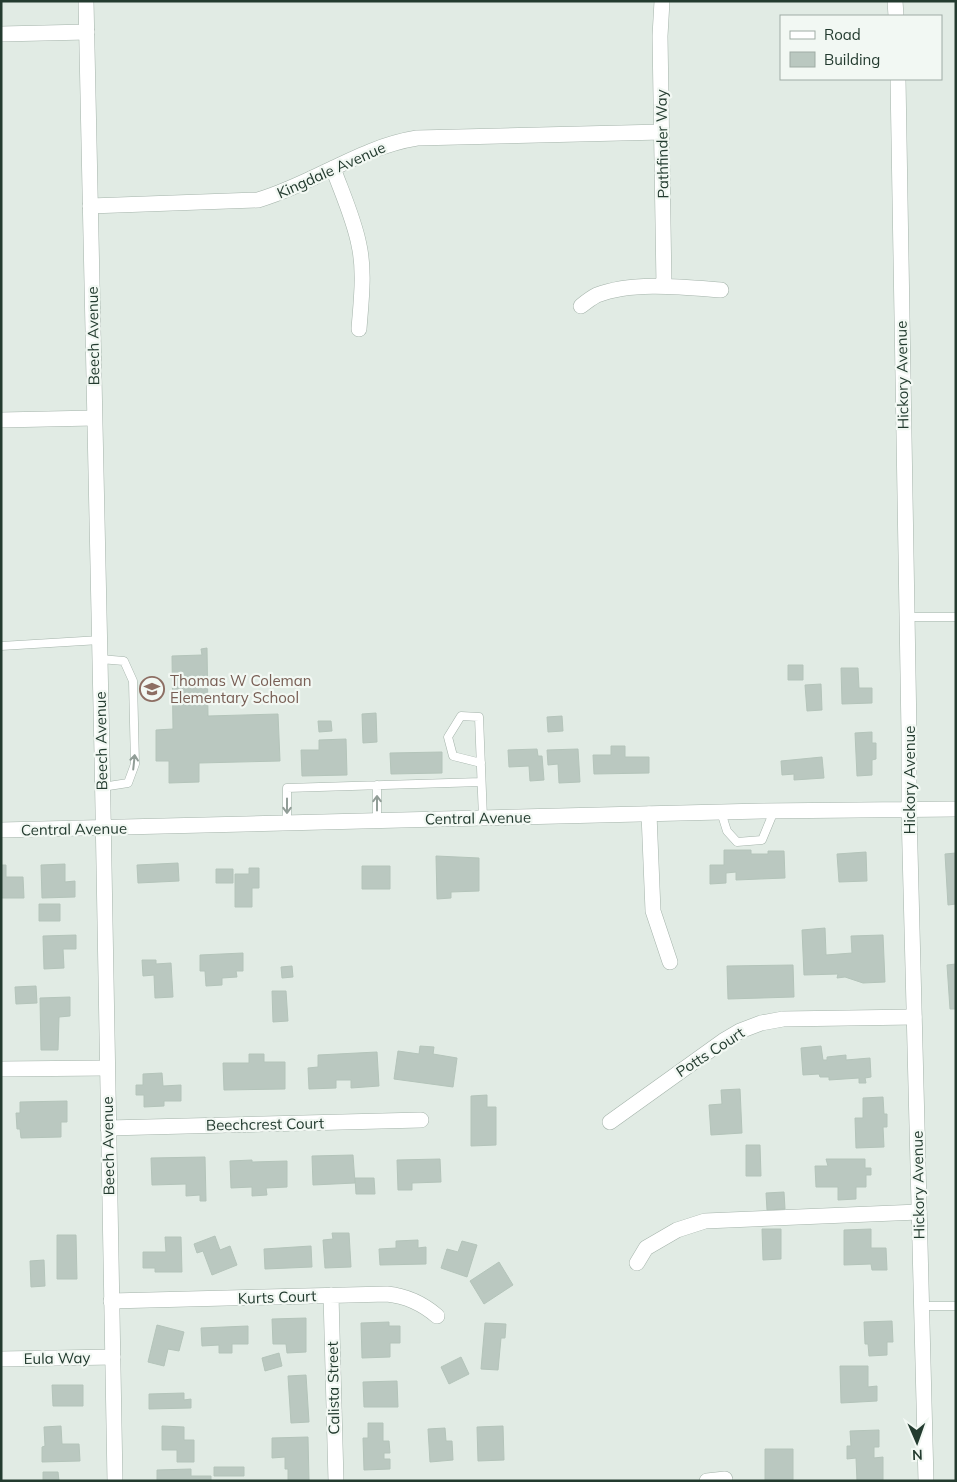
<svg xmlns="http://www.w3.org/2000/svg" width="957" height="1482" viewBox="0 0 957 1482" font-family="Mulish,sans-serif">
<rect width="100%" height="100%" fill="#e1ebe4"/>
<path fill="#bac8c0" stroke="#b4c4ba" d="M207,648L208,716L278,714L280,761L199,763V782L169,783V761H156V730L173,729L172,656L202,655L201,649Z
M788,665H803V680H788Z
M841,668H858L859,688H872V703L842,704Z
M821,684L822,710L807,711L805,685Z
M376,713L377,742L363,743L362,714Z
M562,716L563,731L548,732L547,717Z
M318,721H331L332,731L319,732Z
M872,732V743H876V759L872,760V775L857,776L855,733Z
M346,739L347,775L302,776L301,750H319V740Z
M611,746H625V757H649V773L594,774L593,755H611Z
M537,749L538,756H542L544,780L530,781L529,766L509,767L508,750Z
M578,749L580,782L559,783L558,764L548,765L547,750Z
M442,752V773L391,774L390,753Z
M822,757L824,778L794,780V774L782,775L781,761Z
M724,850H751V854H768V851H784L785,878L736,880V872L726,873V883L710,884V865H724Z
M866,852L867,881L839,882L837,854Z
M956,853V904L948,905L945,854Z
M436,856L479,858V891L451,892V898L437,899Z
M178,863L179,881L138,883L137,865Z
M65,864V882L75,881V897L42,898L41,865Z
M1,865H6V877H23L24,898H1Z
M362,866H390V889H362Z
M249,868H259V888H252V907H235V874H249Z
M216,869H233V883H216Z
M39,904H60V921H39Z
M825,928L826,955L852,953L851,936L883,935L885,982L863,983L845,977L837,978L838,974L804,975L802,930Z
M76,935V949H63L64,968L44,969L43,936Z
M243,953V971H236L237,977L222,978V985L206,986L205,971H200V955Z
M142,960H156V964L171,963L173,997L155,998L154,975L143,976Z
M956,964V1009H950L947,965Z
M793,965L794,997L728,999L727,966Z
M292,966L293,977L282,978L281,967Z
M36,986L37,1003L16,1004L15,987Z
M272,991H286L288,1021L273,1022Z
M70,997V1016L59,1017L58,1050H41L40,998Z
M420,1046L434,1047L433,1054L457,1058L453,1087L394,1079L398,1051L419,1054Z
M821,1046L823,1060H827V1057L846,1055V1060L870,1058L871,1077L865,1078L866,1083H859V1078L829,1080V1077H820L819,1074L803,1075L801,1048Z
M377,1052L379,1086L351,1088V1080H336V1088L309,1089L308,1068L318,1067V1055Z
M249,1054H264V1062H285V1089L224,1090L223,1063H249Z
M162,1073L163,1086L181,1085V1101H164V1106L144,1107V1095H136V1085H143V1074Z
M740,1089L742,1133L711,1135L709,1105L722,1104L721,1090Z
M487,1095V1107H496V1145L471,1146V1096Z
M883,1097L884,1114H887V1127H883L884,1147L856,1148L855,1118H863V1098Z
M67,1101V1122H61V1137L21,1138L20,1129H17L16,1113H20V1102Z
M746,1145H760L761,1176H746Z
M353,1155L355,1183L313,1185L312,1156Z
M205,1157L206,1201H200V1195L186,1196V1184L152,1185L151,1158Z
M440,1159L441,1182L412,1183V1190H398L397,1160Z
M826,1159H865V1168H871V1175H866V1187H856V1199L838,1200V1187H816L815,1166H828Z
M252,1160V1162L287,1161V1187L266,1188L267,1195L252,1196V1187L231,1188L230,1161Z
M355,1178H374L375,1194H356Z
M784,1192L785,1209L767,1210L766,1193Z
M762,1229H781V1259L763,1260Z
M871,1229V1248H886L887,1270H872L871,1264L844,1265V1230Z
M332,1233H349L351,1267L325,1268L323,1240L333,1239Z
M57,1235H76L77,1279H57Z
M215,1236L220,1250L230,1246L237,1265L212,1275L203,1251L197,1253L194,1244Z
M165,1237H181L182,1272H155V1268H143V1252H166Z
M418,1240V1248L426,1247V1264L380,1265L379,1249L396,1248V1241Z
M462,1241L477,1245L467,1277L441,1268L447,1249L458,1252Z
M311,1246L312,1267L265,1269L264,1249Z
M44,1260L45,1286L31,1287L30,1261Z
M499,1262L513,1285L484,1304L470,1281Z
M306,1318V1352L287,1353L286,1344H273L272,1319Z
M892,1321L893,1342H887V1355L869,1356L868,1344H865L864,1322Z
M389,1322V1326H400V1343H390V1357L362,1358L361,1323Z
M485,1323L506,1324L505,1338H501L498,1370L481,1369Z
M157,1325L184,1332L179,1351L168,1349L164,1366L148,1362Z
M248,1326V1344H232V1353H219V1345L202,1346L201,1328Z
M279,1353L282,1366L265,1371L262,1358Z
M461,1357L469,1374L449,1384L441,1367Z
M840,1366H868V1387L877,1386V1401L841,1403Z
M306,1375L309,1422L291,1423L288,1376Z
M397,1381L398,1407H364L363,1382Z
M52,1385H83V1406H53Z
M184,1393V1400L191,1399V1408L149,1409V1394Z
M368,1423H383V1441H389L390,1453H384V1459H390V1469L364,1470L363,1438H368Z
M61,1426L62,1444H79L80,1461L42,1462V1447L45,1446L44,1427Z
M162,1426L184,1427V1440H194V1462H177V1450H162Z
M503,1426L504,1460L478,1461L477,1427Z
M445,1428L446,1441H452L453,1460L430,1462L428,1429Z
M879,1430V1447H874V1458L883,1457V1481H857L856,1458L847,1459V1446H851L850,1431Z
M308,1437L309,1481H288V1469H285V1457L272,1458V1438Z
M765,1449H793V1481H765Z
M214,1467H244V1476H214Z
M191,1469V1476H211V1481H157V1470Z
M43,1472H58L59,1481H43Z"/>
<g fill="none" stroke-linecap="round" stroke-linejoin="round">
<defs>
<path id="service" d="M907,617H956
M1,646L100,640
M100,659L124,661L133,681L135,764L128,783L102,787
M481,763L453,756L448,737L461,716L479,717L483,818
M377,785V821
M721,812L727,831L737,842L762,840L774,811
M287,823V788L481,782
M921,1306H956"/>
<path id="minor" d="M662,1L660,36L664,286
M1,34L87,32
M333,168C342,193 354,219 359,245C365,272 361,302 359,329
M90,206L258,200C313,184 360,147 417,138L662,132
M581,306C586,302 591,298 597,295C632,281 684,287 721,290
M1,420L94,418
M649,814L653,911L670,962
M1,1069L107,1068
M610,1122L723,1041L740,1031L761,1023L783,1019L914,1017
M108,1128L421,1120
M637,1263L646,1248L677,1230L705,1221L919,1212
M331,1295L336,1481
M111,1301L387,1294C406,1296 422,1303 437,1316
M1,1359L113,1357
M707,1481L725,1479"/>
<path id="tertiary" d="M86,1L102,754L115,1481
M895,1L896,16
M898,79L909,733V810L926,1481
M1,830L762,811L956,809"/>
</defs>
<use href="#service" stroke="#a4b3aa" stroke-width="9"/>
<use href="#minor" stroke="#a4b3aa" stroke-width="16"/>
<use href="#tertiary" stroke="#a4b3aa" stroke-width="16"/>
<use href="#service" stroke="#fff" stroke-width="8"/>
<use href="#minor" stroke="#fff" stroke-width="15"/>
<use href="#tertiary" stroke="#fff" stroke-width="15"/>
</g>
<defs><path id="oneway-shaft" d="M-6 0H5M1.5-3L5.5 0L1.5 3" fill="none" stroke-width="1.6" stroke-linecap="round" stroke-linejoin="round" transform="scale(1.25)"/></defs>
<g stroke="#919d97">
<use href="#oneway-shaft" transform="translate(134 762) rotate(-84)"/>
<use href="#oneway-shaft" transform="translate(377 803) rotate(-90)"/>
<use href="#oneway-shaft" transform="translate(287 806) rotate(90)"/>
</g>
<defs>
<symbol id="school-ring" viewBox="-11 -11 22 22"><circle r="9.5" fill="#f2f8f3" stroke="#8d6e63" stroke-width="1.5"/><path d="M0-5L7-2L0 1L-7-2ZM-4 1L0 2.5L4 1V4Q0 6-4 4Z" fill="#8d6e63"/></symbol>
</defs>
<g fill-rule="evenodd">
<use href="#school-ring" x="138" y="675" width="28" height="28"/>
</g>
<g text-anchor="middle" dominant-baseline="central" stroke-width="4.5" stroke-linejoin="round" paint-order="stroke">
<g font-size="15" fill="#233b2f" stroke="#f2f8f3">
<text transform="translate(662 144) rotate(-91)">Pathfinder Way</text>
<text transform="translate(331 170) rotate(-24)">Kingdale Avenue</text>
<text transform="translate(93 336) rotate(-91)">Beech Avenue</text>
<text transform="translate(902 375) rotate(-91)">Hickory Avenue</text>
<text transform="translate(101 741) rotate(-91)">Beech Avenue</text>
<text transform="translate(909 780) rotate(-90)">Hickory Avenue</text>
<text transform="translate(478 818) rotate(-1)">Central Avenue</text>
<text transform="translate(74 829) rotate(-1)">Central Avenue</text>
<text transform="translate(710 1052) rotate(-33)">Potts Court</text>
<text transform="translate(265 1124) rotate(-1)">Beechcrest Court</text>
<text transform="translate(108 1146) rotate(-91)">Beech Avenue</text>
<text transform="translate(918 1185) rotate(-91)">Hickory Avenue</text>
<text transform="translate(277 1297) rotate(-2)">Kurts Court</text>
<text transform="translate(57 1358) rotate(-1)">Eula Way</text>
<text transform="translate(333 1388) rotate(-91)">Calista Street</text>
</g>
<g font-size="15" fill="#785e54" stroke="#f2f8f3" text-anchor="start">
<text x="170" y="680">Thomas W Coleman<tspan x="170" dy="17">Elementary School</tspan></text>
</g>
</g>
<rect width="957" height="1482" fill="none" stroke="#233b2f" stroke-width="5"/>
<rect x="780" y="15" width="162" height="65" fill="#f2f8f3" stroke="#9faca5"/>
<rect x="790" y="31" width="25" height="8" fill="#ffffff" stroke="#9faca5"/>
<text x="824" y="40" font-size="15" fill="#233b2f">Road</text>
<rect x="790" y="52" width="25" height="15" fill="#bac8c0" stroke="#9faca5"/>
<text x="824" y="65" font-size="15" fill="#233b2f">Building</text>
<g transform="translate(917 1442) rotate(178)" stroke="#f2f8f3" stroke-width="4" paint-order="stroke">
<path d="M0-4L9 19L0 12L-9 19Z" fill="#233b2f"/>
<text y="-8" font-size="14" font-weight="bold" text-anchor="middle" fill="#233b2f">N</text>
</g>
</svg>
